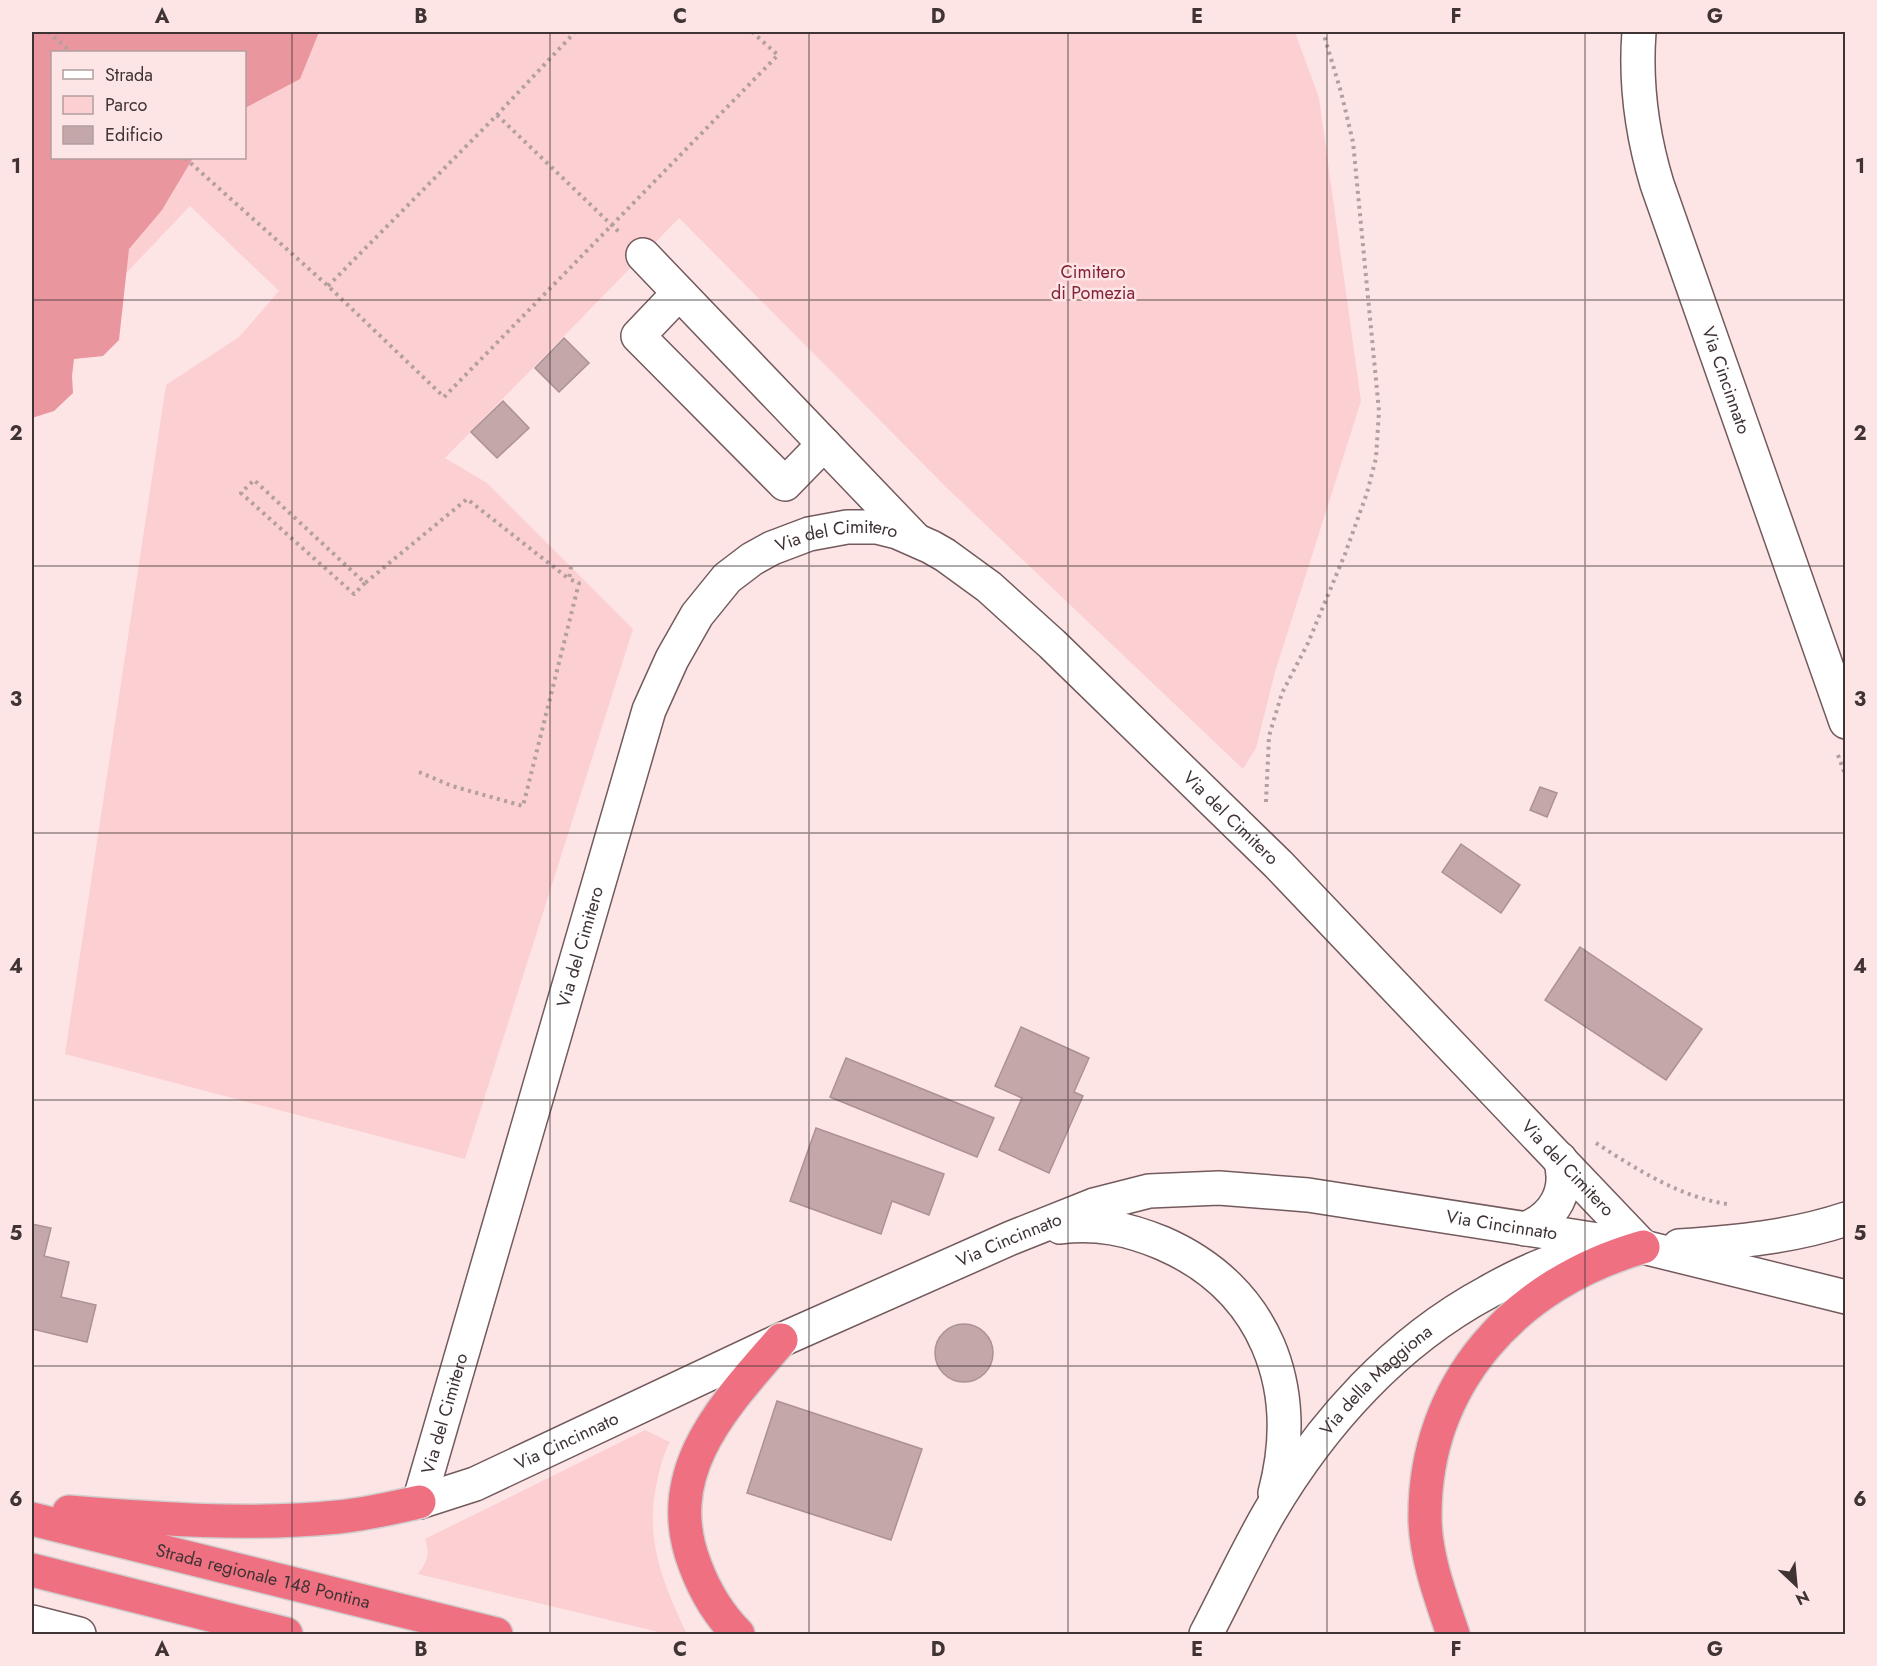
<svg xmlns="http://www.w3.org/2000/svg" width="1877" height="1666" viewBox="0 0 1877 1666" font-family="Jost,sans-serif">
<rect width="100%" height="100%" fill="#fde5e6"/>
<path fill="#fccfd2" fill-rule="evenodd" d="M32,32H1295L1319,98L1361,401L1275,672L1256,748L1243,769L948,489L679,218L445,458L487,483L633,629L465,1159L65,1054L166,385L239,337L279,291L190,206L32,372ZM52,52H244V158H52Z
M645,1430L670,1442C663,1455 660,1468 657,1482C644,1539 663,1583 687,1634H667L418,1574C428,1561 430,1554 425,1539Z"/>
<path fill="#ea969e" d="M32,32H319L300,79L245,108L244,52H52V158H193L162,210L129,249L119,340L103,356L74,359L72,376L73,393L54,411L32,418Z"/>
<path fill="#c4a7a9" stroke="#ad9193" stroke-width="1.5" d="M564,338L589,363L559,392L535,368Z
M503,401L529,428L497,458L471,432Z
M1540,787L1557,793L1547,817L1530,810Z
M1461,844L1520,885L1501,913L1442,872Z
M1580,947L1702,1029L1666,1080L1545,1000Z
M1021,1027L1089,1058L1074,1092L1083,1096L1049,1173L999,1150L1022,1098L995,1086Z
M846,1058L994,1118L977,1157L830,1097Z
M816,1128L944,1174L929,1215L892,1201L881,1234L790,1201Z
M32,1224L51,1228L44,1256L69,1262L61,1297L96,1305L87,1342L32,1329Z
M935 1353a29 29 0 1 1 58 0a29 29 0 1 1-58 0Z
M777,1401L922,1449L891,1540L747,1493Z"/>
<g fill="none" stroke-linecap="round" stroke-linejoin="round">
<defs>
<g id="minor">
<path id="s1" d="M1639,32C1635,84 1642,134 1657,184L1846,722"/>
<path d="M643,255L914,538"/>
<path d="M679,293L638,336L785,484L824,444"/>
<path d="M1060,1227C1096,1222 1128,1229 1162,1243C1266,1288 1303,1387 1275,1493"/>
<path d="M1525,1229C1555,1217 1570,1190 1560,1159"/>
<path d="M1679,1246C1736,1242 1792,1237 1846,1219"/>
<path id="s2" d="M419,1502L649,710L672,659L697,615L727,578L752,559L772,548L809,534L847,527H877L897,532L931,547L945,555L989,587L1052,644L1278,864L1643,1247"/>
<path id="s3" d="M419,1502L475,1484L781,1340L1011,1238L1094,1205L1149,1191L1219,1188L1308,1195L1643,1247L1846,1297"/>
<path d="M32,1622L79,1634"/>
<path id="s4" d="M1206,1634C1227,1594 1246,1553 1269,1513C1322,1423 1395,1342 1488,1292C1525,1271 1563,1254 1607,1249"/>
</g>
<g id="highway">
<path d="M69,1512C158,1519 249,1526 338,1517C366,1514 393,1508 419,1502"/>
<path id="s5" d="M32,1519L496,1634"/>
<path d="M32,1570L286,1634"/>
<path d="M738,1634C718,1614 705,1592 695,1565C659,1472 724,1406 781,1340"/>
<path d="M1453,1634C1441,1598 1426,1559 1425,1520C1423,1383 1516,1283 1643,1247"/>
</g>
</defs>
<use href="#minor" stroke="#735a5c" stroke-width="36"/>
<use href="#highway" stroke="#d1cece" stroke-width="36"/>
<path stroke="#b29fa0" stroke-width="4" stroke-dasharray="3 4.5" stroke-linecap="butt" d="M48,32L71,52
M497,115L619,232
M185,158L328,286L444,397L778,55L752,32
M328,286L497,115L575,32
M365,583L354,594L241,493L254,480L365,583L467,499L569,579
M1838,755L1846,777
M419,772L452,786L523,806L579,583L569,579L571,567
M1266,802L1269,736L1282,693L1308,643L1345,554L1367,493L1376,458L1379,411L1353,142L1341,92L1323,32
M1596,1143C1636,1169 1680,1197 1727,1204"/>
<use href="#minor" stroke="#fff" stroke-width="33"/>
<use href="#highway" stroke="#ee7081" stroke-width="33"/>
</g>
<path fill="none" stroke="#3f3334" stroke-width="1.5" stroke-opacity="0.55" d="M292,32V1634M550,32V1634M809,32V1634M1068,32V1634M1327,32V1634M1585,32V1634M32,300H1846M32,566H1846M32,833H1846M32,1100H1846M32,1366H1846"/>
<g text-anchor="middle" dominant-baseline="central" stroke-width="5" stroke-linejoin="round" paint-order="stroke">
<g font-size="18" fill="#842336" stroke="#fde5e6">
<text x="1093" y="272">Cimitero<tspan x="1093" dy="21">di Pomezia</tspan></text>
</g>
<g font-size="18" fill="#3f3334" stroke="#fde5e6">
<text stroke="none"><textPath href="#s1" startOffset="362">Via Cincinnato</textPath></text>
<text stroke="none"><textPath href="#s2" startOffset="1100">Via del Cimitero</textPath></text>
<text stroke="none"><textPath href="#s2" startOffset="1604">Via del Cimitero</textPath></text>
<text stroke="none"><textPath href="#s2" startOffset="578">Via del Cimitero</textPath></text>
<text stroke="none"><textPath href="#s2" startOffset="2090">Via del Cimitero</textPath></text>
<text stroke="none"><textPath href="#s3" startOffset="1150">Via Cincinnato</textPath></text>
<text stroke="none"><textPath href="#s3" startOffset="646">Via Cincinnato</textPath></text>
<text stroke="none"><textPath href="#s4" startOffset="308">Via della Maggiona</textPath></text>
<text stroke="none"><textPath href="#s2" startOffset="92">Via del Cimitero</textPath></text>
<text stroke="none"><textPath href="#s3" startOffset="160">Via Cincinnato</textPath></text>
<text stroke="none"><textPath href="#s5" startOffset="238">Strada regionale 148 Pontina</textPath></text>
</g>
</g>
<rect width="1877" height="1666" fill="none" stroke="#fde5e6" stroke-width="66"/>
<rect x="51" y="51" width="195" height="108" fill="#fde5e6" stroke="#b19e9f" stroke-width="1.5"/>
<rect x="63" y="70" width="30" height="9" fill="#ffffff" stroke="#b19e9f" stroke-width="1.5"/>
<text x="105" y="81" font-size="18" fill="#3f3334">Strada</text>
<rect x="63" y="96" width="30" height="18" fill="#fccfd2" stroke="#b19e9f" stroke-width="1.5"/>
<text x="105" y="111" font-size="18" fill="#3f3334">Parco</text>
<rect x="63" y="126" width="30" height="18" fill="#c4a7a9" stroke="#b19e9f" stroke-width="1.5"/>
<text x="105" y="141" font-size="18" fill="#3f3334">Edificio</text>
<g transform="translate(1796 1585) rotate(154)" stroke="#fde5e6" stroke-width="4.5" paint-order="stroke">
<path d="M0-4.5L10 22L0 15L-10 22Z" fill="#3f3334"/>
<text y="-9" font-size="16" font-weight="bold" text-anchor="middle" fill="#3f3334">N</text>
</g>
<rect x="33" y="33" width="1811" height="1600" fill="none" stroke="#3f3334" stroke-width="2"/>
<g font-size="20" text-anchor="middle" font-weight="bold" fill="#3f3334">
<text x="162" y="23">A</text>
<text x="421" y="23">B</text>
<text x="680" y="23">C</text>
<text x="938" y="23">D</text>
<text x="1197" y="23">E</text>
<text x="1456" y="23">F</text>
<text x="1715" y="23">G</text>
<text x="16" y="173">1</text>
<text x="1860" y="173">1</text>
<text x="16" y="440">2</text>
<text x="1860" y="440">2</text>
<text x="16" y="706">3</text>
<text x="1860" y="706">3</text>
<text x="16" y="973">4</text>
<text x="1860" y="973">4</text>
<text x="16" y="1240">5</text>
<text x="1860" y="1240">5</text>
<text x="16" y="1506">6</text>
<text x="1860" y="1506">6</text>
<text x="162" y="1656">A</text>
<text x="421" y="1656">B</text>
<text x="680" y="1656">C</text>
<text x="938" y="1656">D</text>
<text x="1197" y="1656">E</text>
<text x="1456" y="1656">F</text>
<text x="1715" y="1656">G</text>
</g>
</svg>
